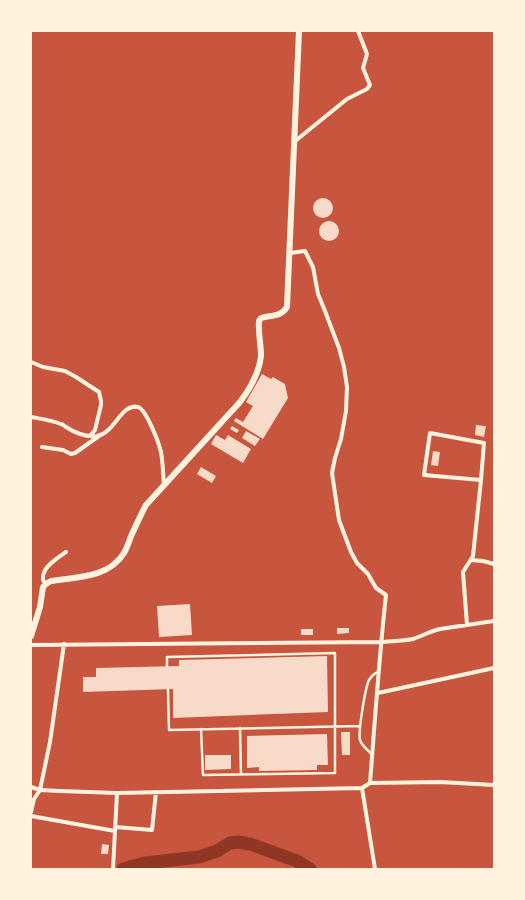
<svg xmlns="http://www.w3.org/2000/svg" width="525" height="900" viewBox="0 0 525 900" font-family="'Public Sans',sans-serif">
<rect width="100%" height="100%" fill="#c8553d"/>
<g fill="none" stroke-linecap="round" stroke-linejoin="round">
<path stroke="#8f3625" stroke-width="13" d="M123,869L145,863L199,857L217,851L230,843L238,842L250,844L297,861L310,869"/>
</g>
<path fill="#f7dbc8" d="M313 208a10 10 0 1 1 20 0a10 10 0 1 1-20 0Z
M319 231a10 10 0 1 1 20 0a10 10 0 1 1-20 0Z
M262,374L271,379L273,377L285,384L288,398L263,439L234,421L236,418L243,422L253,406L246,402Z
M476,425L486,426L484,437L475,435Z
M232,426L239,430L237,433L230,429Z
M246,431L260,439L255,446L242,438Z
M216,435L225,440L228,435L251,449L243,463L211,444Z
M433,451L440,452L438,466L431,465Z
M201,467L216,476L212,483L197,474Z
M190,604L192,635L159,637L157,606Z
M337,628H349V633L337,634Z
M301,629H313V635H301Z
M327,656L328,712L173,718V689L83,692V677H96V668L179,666V660Z
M341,732H350V755H342Z
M327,734L328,765H317V770L259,771V767L247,768V736Z
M205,755H231V769L205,770Z
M102,844L109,845L108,854H101Z"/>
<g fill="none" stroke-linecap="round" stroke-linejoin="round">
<path stroke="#fff3e0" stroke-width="2.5" d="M167,666V657L335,653V773L203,775L201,729
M168,690L169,730L360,726
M240,728L241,774
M372,755C368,750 362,746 360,740C358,732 365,689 369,680C371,677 375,673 378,672"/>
<path stroke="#fff3e0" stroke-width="4" d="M294,142L347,99L367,89L370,85L363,68L367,54L358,31
M290,253L305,251L313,267L318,294L325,311L339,348L344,367L347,387L346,411L341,439L335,458L332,473L339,520L351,552L357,563L368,574L376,588L386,595C379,658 375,720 370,783
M31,362L43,367L65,371L76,377L99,392L101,401V405L95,430L90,436
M31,417C41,419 51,420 61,424C64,425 63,425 66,427C75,433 86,437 97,436C110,434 117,417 126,410C130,407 134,406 138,407C146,409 159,443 161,452C163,463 163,474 164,486
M42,447L63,450L71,454L75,453L99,436
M471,560L483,561L494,564
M46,584L43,580C43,580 43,574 44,573C46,565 59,557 66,552
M467,625L463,572L473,556L481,480L484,443L430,433L424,475L481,480
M31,645L381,642C391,641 403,641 413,639C422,636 431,631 440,629L494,621
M378,693L494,668
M31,787L40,790L60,791L117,793L362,788L370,783L440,782L494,785
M362,788L375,869
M31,812L34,799L40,790L50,742L64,644
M31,816L115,831
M115,827L152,830L156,792
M113,869L117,793"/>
<path stroke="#fff3e0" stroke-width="6" d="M31,636L40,607L43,587L46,584L51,581C76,577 109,578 124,553C127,548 129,542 131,536C136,526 140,516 146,505L240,402C250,389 259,374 261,356C261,344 258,333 259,321L261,318C271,315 281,317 287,307L299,31"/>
</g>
<rect width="525" height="900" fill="none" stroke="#fff3e0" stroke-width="64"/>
</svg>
